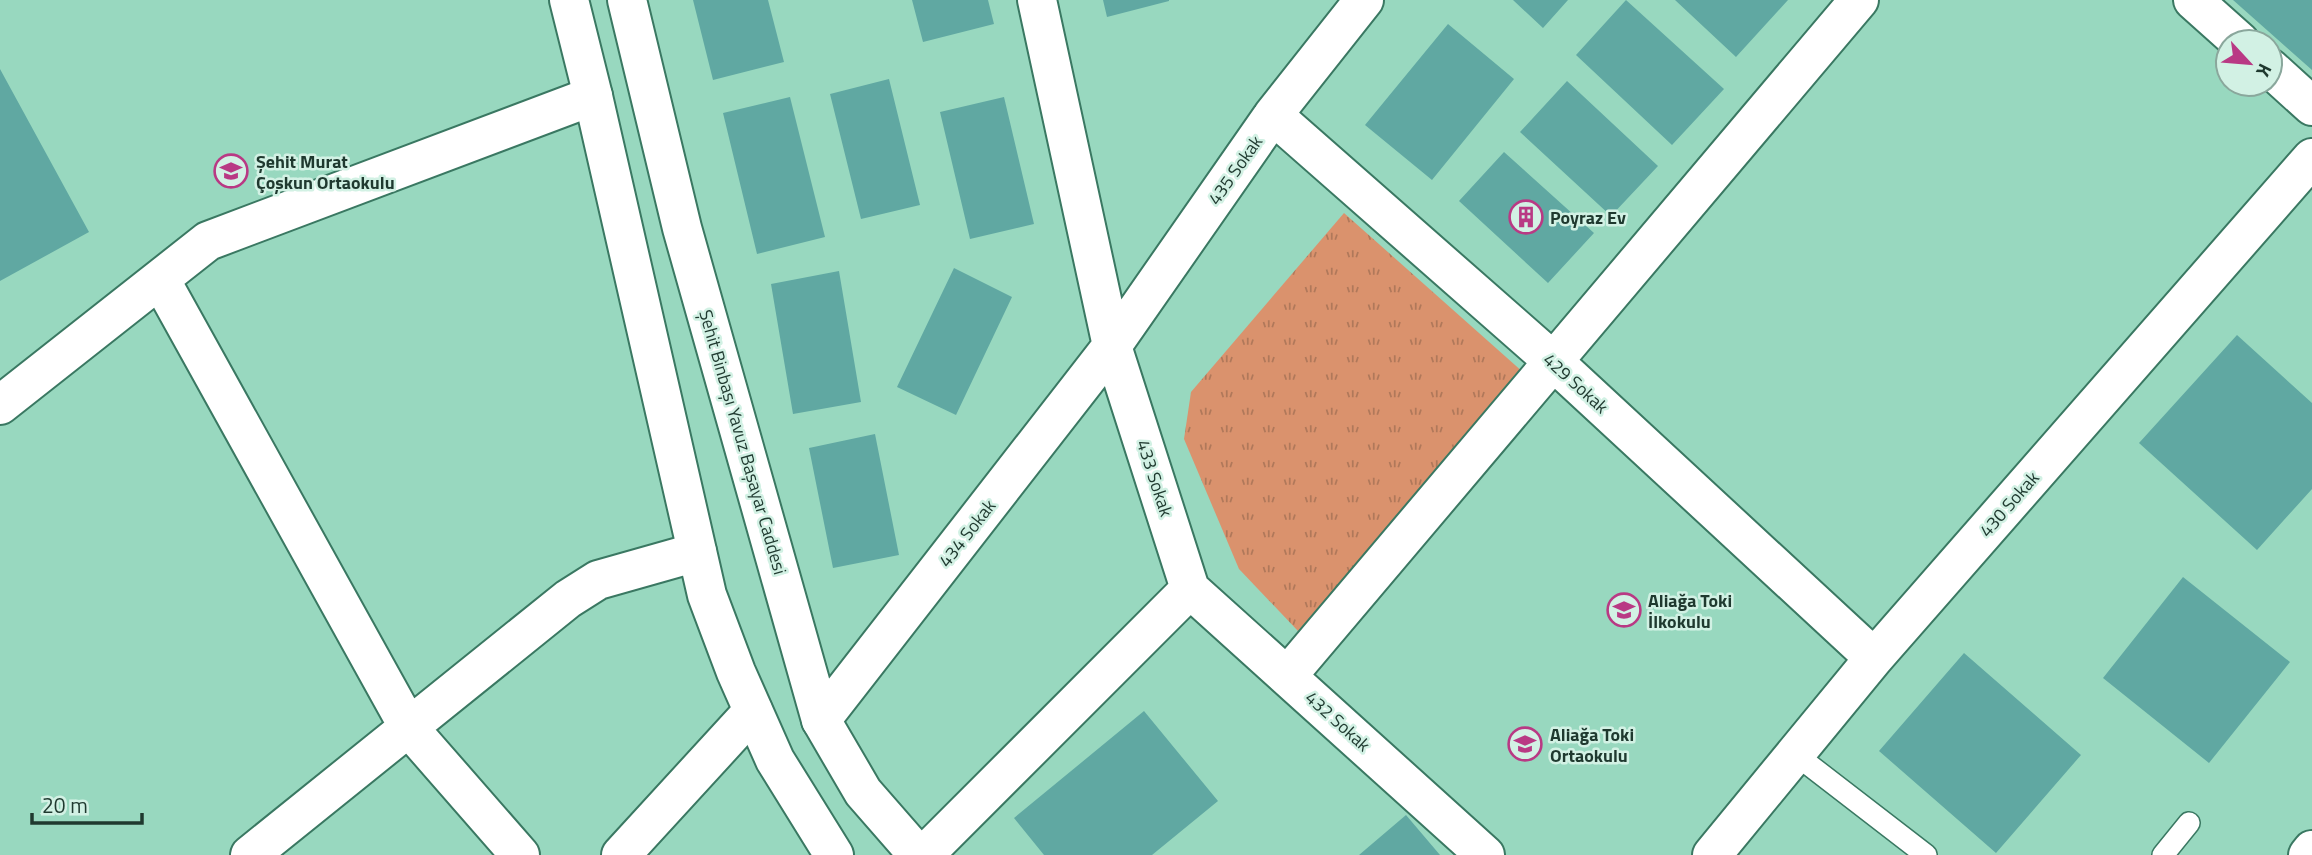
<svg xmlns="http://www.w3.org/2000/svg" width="2312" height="855" viewBox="0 0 2312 855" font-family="'Titillium Web',sans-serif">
<defs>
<pattern id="grass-tufts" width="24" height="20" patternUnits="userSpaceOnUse" patternTransform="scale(1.75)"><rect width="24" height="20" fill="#da926d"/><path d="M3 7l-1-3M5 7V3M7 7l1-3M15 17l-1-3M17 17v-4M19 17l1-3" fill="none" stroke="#b0785a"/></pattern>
</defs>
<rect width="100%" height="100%" fill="#98d8bf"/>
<path fill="url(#grass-tufts)" d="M1344,213L1524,373L1298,631L1239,569L1184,439L1191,392Z"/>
<path fill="#60a8a2" d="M693,0H768L784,62L713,80Z
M912,0H988L994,24L923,42Z
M1103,0H1169V1L1107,17Z
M1513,0H1568L1543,28Z
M1626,0L1724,89L1672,145L1576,55Z
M1675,0H1788L1736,57Z
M2233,0H2312V70Z
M1448,24L1514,79L1432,180L1365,125Z
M0,69L89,232L0,281Z
M889,79L920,205L861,219L830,94Z
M1567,81L1658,166L1611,216L1520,132Z
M790,97L825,237L757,254L723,113Z
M1004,97L1034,224L970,239L940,112Z
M1504,152L1594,233L1548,283L1459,201Z
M954,268L1012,297L956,415L897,387Z
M839,271L861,402L793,414L771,284Z
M2237,335L2312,403V489L2257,550L2139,443Z
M875,434L899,555L833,568L809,448Z
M2183,577L2290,662L2209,763L2103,678Z
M1964,653L2081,755L1996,853L1879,751Z
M1144,711L1218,801L1152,855H1044L1014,818Z
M1406,815L1440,855H1359Z"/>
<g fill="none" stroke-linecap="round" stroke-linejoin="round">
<defs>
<path id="lane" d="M1795,754L1926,855
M2163,855L2189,823"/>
<path id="street" d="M2193,0L2240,42
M2270,68L2312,106
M1273,115L1554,362L1874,658
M160,279L409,728L520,855
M0,405L208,241L593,96
M1190,589L1485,855
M1288,675L1859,0
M821,720L1112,346L1273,115L1364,0
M250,855L568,599L598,580L697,552
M621,855L753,711
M924,855L1190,589L1112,346L1037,0
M1712,855L1874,658L2312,158"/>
<path id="secondary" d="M569,0L593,96L707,595L736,672L775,760L834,855
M627,0L682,228L821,720L863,792L918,855
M2308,855L2312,850"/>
</defs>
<use href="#lane" stroke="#3a7862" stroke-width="24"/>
<use href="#street" stroke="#3a7862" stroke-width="42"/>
<use href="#secondary" stroke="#3a7862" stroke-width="42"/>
<use href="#lane" stroke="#fff" stroke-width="21"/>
<use href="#street" stroke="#fff" stroke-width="38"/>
<use href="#secondary" stroke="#fff" stroke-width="38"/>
</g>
<defs>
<symbol id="school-ring" viewBox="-11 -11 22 22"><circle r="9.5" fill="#d2f1e4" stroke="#b93984" stroke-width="1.5"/><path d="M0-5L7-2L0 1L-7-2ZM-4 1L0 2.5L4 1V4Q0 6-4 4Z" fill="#b93984"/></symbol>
<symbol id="building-ring" viewBox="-11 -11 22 22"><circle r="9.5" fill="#d2f1e4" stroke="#b93984" stroke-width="1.5"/><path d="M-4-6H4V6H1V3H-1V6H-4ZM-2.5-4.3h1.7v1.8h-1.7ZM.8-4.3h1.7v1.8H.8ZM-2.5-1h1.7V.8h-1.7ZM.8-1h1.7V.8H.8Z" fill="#b93984"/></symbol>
</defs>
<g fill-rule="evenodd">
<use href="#school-ring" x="212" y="152" width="38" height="38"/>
<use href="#building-ring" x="1507" y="198" width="38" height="38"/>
<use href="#school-ring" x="1605" y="591" width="38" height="38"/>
<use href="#school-ring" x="1506" y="725" width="38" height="38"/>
</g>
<g text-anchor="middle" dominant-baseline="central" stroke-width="5" stroke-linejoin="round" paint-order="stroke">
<g font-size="18" font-weight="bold" fill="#1f392f" stroke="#d2f1e4" text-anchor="start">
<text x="256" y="161">Şehit Murat<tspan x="256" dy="21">Çoşkun Ortaokulu</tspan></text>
<text x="1550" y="217">Poyraz Ev</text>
<text x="1648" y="600">Aliağa Toki<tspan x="1648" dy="21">İlkokulu</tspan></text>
<text x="1550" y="734">Aliağa Toki<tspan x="1550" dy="21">Ortaokulu</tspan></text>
</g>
<g font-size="18" fill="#1f392f" stroke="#d2f1e4">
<text transform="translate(1235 170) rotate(-55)">435 Sokak</text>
<text transform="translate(1576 383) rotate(42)">429 Sokak</text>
<text transform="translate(743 442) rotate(74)">Şehit Binbaşı Yavuz Başayar Caddesi</text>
<text transform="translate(1155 478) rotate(72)">433 Sokak</text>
<text transform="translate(2009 504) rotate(-49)">430 Sokak</text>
<text transform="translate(967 533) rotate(-52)">434 Sokak</text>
<text transform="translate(1338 721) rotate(42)">432 Sokak</text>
</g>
</g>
<g transform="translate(2249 63) rotate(116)"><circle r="33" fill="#d2f1e4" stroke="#8aa79c" stroke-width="2"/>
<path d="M0-5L12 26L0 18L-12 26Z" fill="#b93984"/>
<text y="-10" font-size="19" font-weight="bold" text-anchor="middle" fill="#1f392f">K</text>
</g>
<path d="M32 813v10h110v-10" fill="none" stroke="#1f392f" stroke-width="3.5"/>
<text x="42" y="813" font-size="21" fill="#1f392f" stroke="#d2f1e4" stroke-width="5" paint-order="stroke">20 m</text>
</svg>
